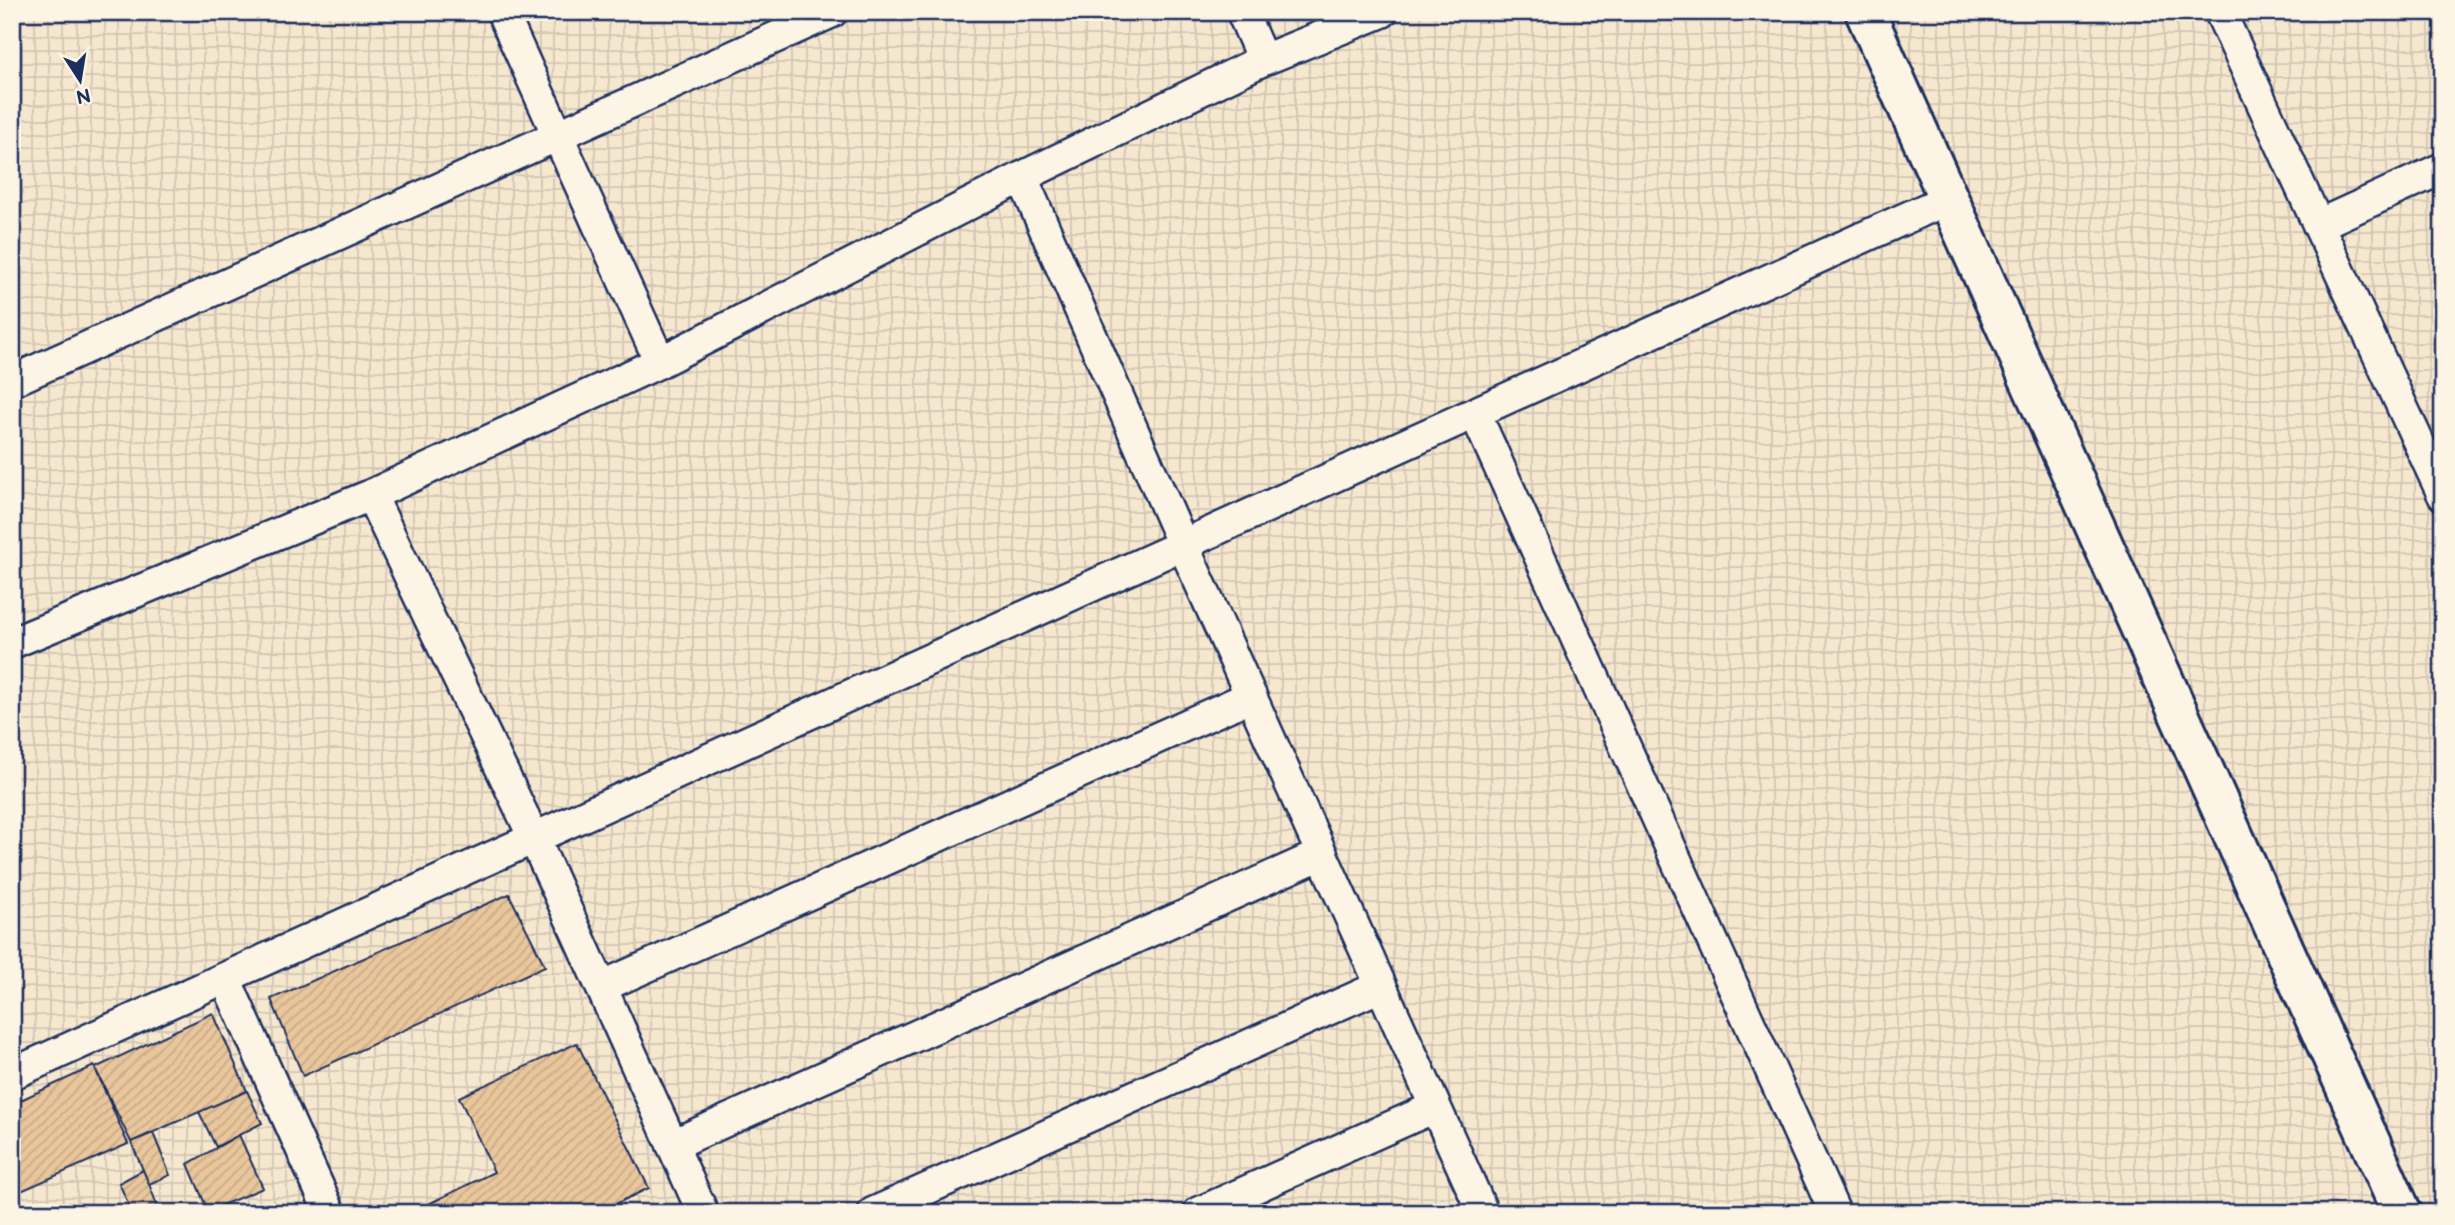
<svg xmlns="http://www.w3.org/2000/svg" width="2455" height="1225" viewBox="0 0 2455 1225" font-family="'Balsamiq Sans',sans-serif">
<defs>
<pattern id="industrial-grid" width="8" height="8" patternUnits="userSpaceOnUse" patternTransform="scale(1.75)"><rect width="8" height="8" fill="#f6e7cf"/><path d="M0 4h8M4 0v8" fill="none" stroke="#d2c6b4"/></pattern>
<pattern id="building-hatch" width="6" height="6" patternUnits="userSpaceOnUse" patternTransform="scale(1.75)"><rect width="6" height="6" fill="#e9c69b"/><path d="M-1 1l2-2M0 6l6-6M5 7l2-2" fill="none" stroke="#c7aa88"/></pattern>
</defs>
<rect width="100%" height="100%" fill="#fcf5e5"/>
<filter id="ink" filterUnits="userSpaceOnUse"><feTurbulence type="fractalNoise" baseFrequency=".0143" numOctaves="2"/><feDisplacementMap in="SourceGraphic" scale="14" xChannelSelector="R" yChannelSelector="G"/><feConvolveMatrix kernelMatrix="1 2 1 2 8 2 1 2 1" color-interpolation-filters="sRGB"/></filter>
<g filter="url(#ink)">
<path fill="url(#industrial-grid)" d="M12,12H2443V1213H12Z"/>
<path fill="url(#building-hatch)" stroke="#1b2f5e" stroke-width="2" d="M509,894L545,966L303,1076L271,999Z
M213,1013L247,1091L131,1142L95,1068Z
M577,1043L649,1188L597,1213H410L494,1172L459,1097Z
M94,1066L128,1144L12,1195V1104Z
M247,1091L262,1123L216,1147L199,1112Z
M153,1133L170,1175L149,1184L131,1142Z
M239,1135L263,1188L208,1211L188,1164Z
M143,1170L149,1184L160,1213H132L119,1183Z"/>
<g fill="none" stroke-linecap="round" stroke-linejoin="round">
<defs>
<path id="minor" d="M502,12L660,362
M1242,12L1263,60
M2220,12L2430,467
M1022,177L1183,545L1483,1213
M2318,225L2443,168
M12,381L832,12
M1475,413L1835,1213
M2443,461L2430,467L2443,495
M371,495L534,838L703,1213
M12,643L371,495L660,362L1022,177L1263,60L1382,12
M225,978L330,1213
M601,987L1251,696
M12,1074L1948,199
M672,1145L1322,854
M873,1213L1381,986
M1198,1213L1435,1107"/>
<path id="tertiary" d="M1865,12L2402,1213"/>
</defs>
<use href="#minor" stroke="#1b2f5e" stroke-width="35"/>
<use href="#tertiary" stroke="#1b2f5e" stroke-width="44"/>
<use href="#minor" stroke="#fcf5e5" stroke-width="30"/>
<use href="#tertiary" stroke="#fcf5e5" stroke-width="38"/>
</g>
</g>
<rect width="2455" height="1225" fill="none" stroke="#fcf5e5" stroke-width="42"/>
<rect x="21" y="21" width="2413" height="1183" fill="none" stroke="#1b2f5e" stroke-width="2.5" filter="url(#ink)"/>
<g transform="translate(80 80) rotate(168)" stroke="#fcf5e5" stroke-width="5" paint-order="stroke">
<path d="M0-5L12 26L0 18L-12 26Z" fill="#1b2f5e"/>
<text y="-10" font-size="19" font-weight="bold" text-anchor="middle" fill="#1b2f5e">N</text>
</g>
</svg>
